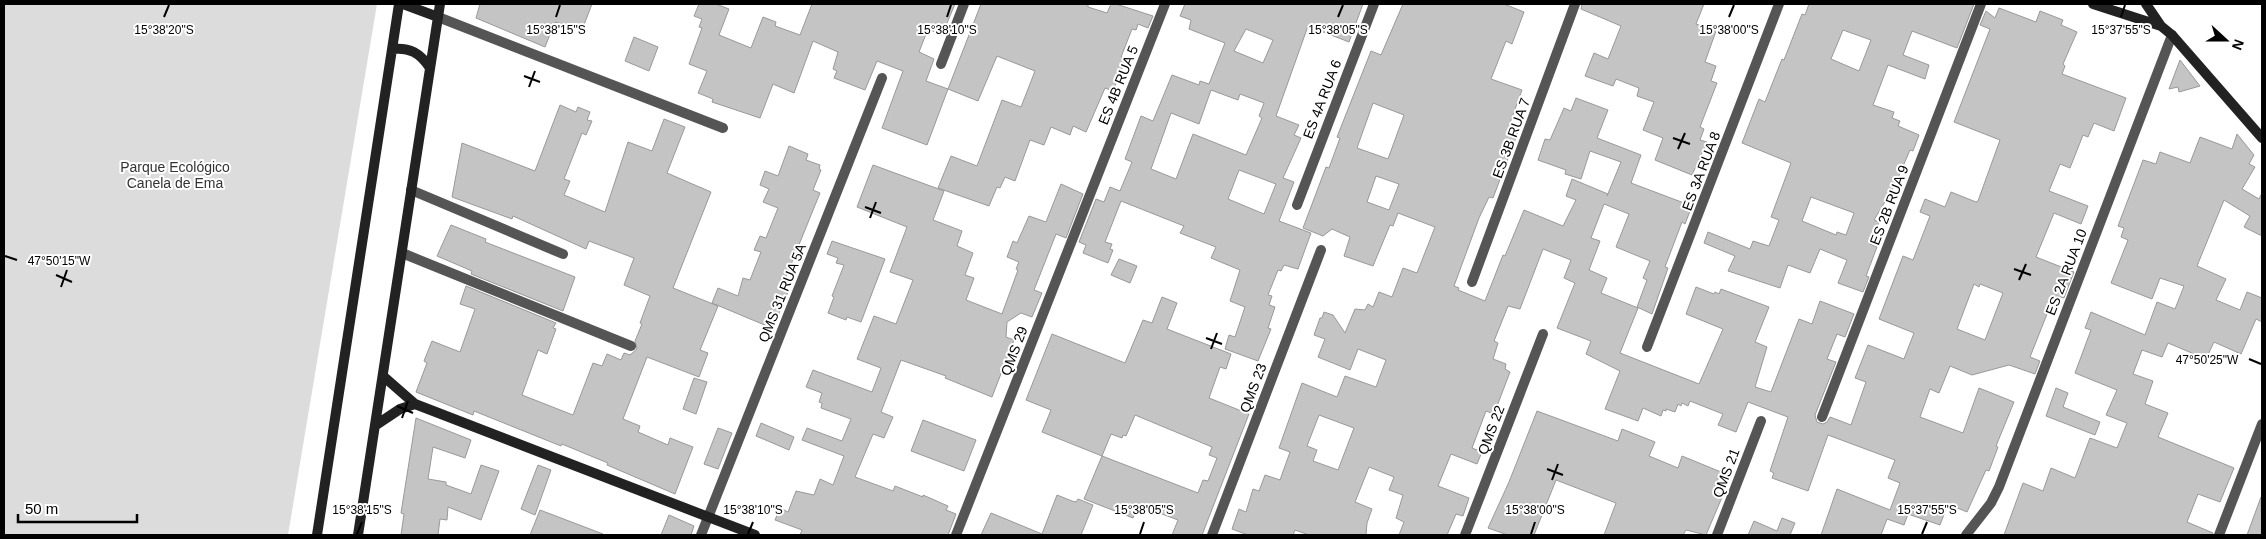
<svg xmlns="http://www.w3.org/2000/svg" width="2266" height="539" viewBox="0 0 2266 539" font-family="Helvetica,sans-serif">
<rect width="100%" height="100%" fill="#fff"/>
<path fill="#dcdcdc" d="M4,4H377L288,535H4Z"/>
<path fill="#c4c4c4" stroke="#999" fill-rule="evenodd" d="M480,4H592L582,30L555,22L545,47L476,18Z
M699,4H716L729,9L719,35L751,48L763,17L776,22L775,26L800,35L812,4H955L942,35L928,29L919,52L934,59L926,81L948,89L927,145L882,128L903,71L877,61L865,90L834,78L837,71L833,69L838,52L813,41L794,93L773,84L760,118L712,102L713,99L698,93L707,71L689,64L702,28L699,27L702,19L694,16Z
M981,4H1088V7L1107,13L1111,4H1116L1153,16L1148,28L1138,24L1136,30L1132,29L1121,57L1126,58L1113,91L1105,88L1086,132L1073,126L1070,135L1051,127L1044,145L1030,140L1015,181L1005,177L1000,188L997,187L989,206L938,188L951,156L977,166L1002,100L1021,107L1035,71L997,56L978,101L948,89Z
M1185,4H1363L1349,42L1308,26L1276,116L1299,125L1294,135L1301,138L1283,178L1294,182L1279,221L1311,233L1298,269L1284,265L1281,271L1278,270L1268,295L1272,296L1269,305L1275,307L1268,328L1271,329L1258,361L1225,349L1229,335L1235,337L1245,307L1230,301L1240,270L1211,258L1216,247L1180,233L1184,226L1121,201L1105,242L1112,244L1110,249L1113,250L1108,263L1083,253L1086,245L1079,242L1096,199L1104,202L1110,187L1120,191L1132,162L1125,159L1141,116L1153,121L1172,75L1199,85L1200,81L1209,84L1225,43L1189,29L1191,20L1180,16ZM1246,29L1273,40L1263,63L1234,51ZM1211,90L1238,100L1240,94L1264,103L1259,116L1262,118L1246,155L1193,134L1176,179L1151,169L1171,113L1199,124ZM1239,170L1276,184L1264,214L1228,199Z
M1403,4H1504L1524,12L1512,44L1506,41L1491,79L1522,90L1510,123L1520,127L1493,198L1489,197L1479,218L1454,286L1459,288L1458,290L1485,301L1503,255L1505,256L1524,210L1563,226L1576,200L1566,196L1572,179L1608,194L1607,196L1621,162L1590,151L1581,179L1565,174L1566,170L1538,160L1545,139L1550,140L1564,108L1571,111L1576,98L1608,110L1597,138L1641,155L1631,183L1692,206L1685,224L1682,222L1665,267L1668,268L1652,314L1637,307L1647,280L1643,278L1650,261L1616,247L1629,214L1604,204L1591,238L1600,241L1589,270L1607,278L1601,293L1638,308L1620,353L1699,384L1723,329L1686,314L1696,287L1714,294L1715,292L1719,294L1721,289L1769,307L1755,342L1767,347L1755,387L1771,392L1799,319L1812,324L1820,301L1854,314L1845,337L1837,334L1827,359L1836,362L1815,415L1817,422L1823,424L1827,422L1830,417L1851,425L1866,382L1855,378L1868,345L1904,359L1914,333L1879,319L1903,256L1913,260L1930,216L1920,212L1925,199L1945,207L1951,192L1976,202L1978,201L2000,140L1954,122L1990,29L1980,25L1986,11L1995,18L1999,8L2036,22L2040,11L2063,20L2061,25L2077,32L2063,64L2065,66L2062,74L2126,98L2114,131L2094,123L2088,137L2083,135L2070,168L2060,164L2049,191L2088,206L2081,224L2054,213L2036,257L2074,272L2064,298L2056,296L2051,309H2049L2030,357L2040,361L2035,374L2009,365L1972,375L1950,366L1939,393L1930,389L1920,417L1963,433L1979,388L2014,402L1996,446L1998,447L1989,471L1986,470L1967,512L1948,504L1940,525L1908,514L1904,525L1887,519L1881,535H1821L1837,489L1890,510L1900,483L1888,478L1895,460L1828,435L1808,491L1772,478L1774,473L1770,471L1788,417L1748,402L1736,432L1718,425L1723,414L1690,401L1688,406L1682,403L1681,406L1678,404L1675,412L1666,409V411L1663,410L1661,416L1643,408L1638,421L1605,409L1620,371L1586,354L1591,341L1557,328L1575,283L1564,278L1571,260L1543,249L1520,309L1508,306L1494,341L1498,343L1493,359L1506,364L1505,369L1510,372L1494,414L1486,411L1472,448L1482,452L1477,464L1451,454L1438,486L1469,498L1463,516L1456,514L1447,535H1399L1404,522L1396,518L1403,495L1389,490L1394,477L1369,467L1355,502L1372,509L1367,523L1366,535H1309L1295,530L1293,535H1248L1232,529L1239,509L1246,512L1253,489L1259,491L1265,475L1280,480L1290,452L1279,448L1302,383L1337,397L1345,376L1376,387L1386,360L1358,349L1350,370L1318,357L1325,339L1314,335L1320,318H1322L1324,312L1333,315L1345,333L1355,309L1365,310L1368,304L1373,307L1379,292L1392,297L1403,268L1417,273L1435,227L1398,213L1393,226L1390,225L1373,266L1344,256L1350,237L1332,229L1323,236L1303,228L1326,167L1329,168L1340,138L1337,137L1371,51L1381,55ZM1373,103L1404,115L1388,159L1357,148ZM1376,176L1399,184L1389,210L1367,202ZM1974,284L1979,287L1980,284L2003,293L1985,340L1957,329ZM1319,415L1354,428L1338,470L1313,461L1317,450L1307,446Z
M1582,4H1704L1696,24L1716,31L1705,62L1716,66L1711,81L1717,83L1700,127L1704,129L1700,140L1707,142L1692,175L1655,160L1663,138L1643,130L1654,102L1637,96L1639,88L1616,79L1613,86L1585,76L1594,53L1608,59L1621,26L1581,9Z
M1809,4H1974L1957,48L1912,31L1903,55L1929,65L1925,79L1888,65L1873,105L1894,112L1892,118L1900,121L1898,126L1919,135L1913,151L1910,150L1895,185L1874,220L1879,222L1870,244L1877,247L1866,276L1869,277L1863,292L1838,283L1847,260L1820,249L1810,273L1788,265L1780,288L1728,271L1735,256L1704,243L1708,232L1750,249L1753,241L1769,246L1779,220L1771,217L1791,163L1742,143L1759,99L1765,102L1782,59L1784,60L1802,14L1805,15ZM1843,30L1871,40L1859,71L1831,59ZM1811,197L1854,213L1846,235L1837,232L1836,235L1802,221Z
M634,37L658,47L649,71L625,61Z
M2180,60L2200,86L2179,92L2178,87L2169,89Z
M560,105L576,112L578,107L590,112L587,120L592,121L586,135L582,133L564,179L570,181L564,195L605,212L628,142L652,151L664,119L685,127L667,173L711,192L673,288L718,306L700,350L708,353L699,377L647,357L623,419L640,426L638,432L668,445L670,438L693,447L675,494L607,465L608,463L586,454L562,444L561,446L474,411L473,415L416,392L427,363L424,361L432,341L460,352L475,309L460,304L466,286L556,323L553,328L556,329L547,354L538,350L522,395L573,415L593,363L602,366L607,354L621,360L624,353L630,355L637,349L635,341L642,324L640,323L650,296L624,285L634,258L589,241L586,249L513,216L512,219L452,197L462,143L535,171Z
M2237,134L2254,155L2249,164L2255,167L2242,189L2259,199L2262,193V236L2244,227L2250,216L2224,200L2197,266L2226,279L2216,300L2240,310L2247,292L2262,298V322L2256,319L2241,354L2214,342L2206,359L2168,343L2162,357L2142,350L2133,374L2153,381L2145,404L2168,413L2158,437L2234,468L2220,502L2198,494L2187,522L2213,533L2212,535H2004L2023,483L2043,491L2051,468L2075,478L2090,438L2117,448L2127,423L2106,415L2117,390L2075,373L2091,330L2085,328L2091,312L2145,335L2157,302L2175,309L2184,286L2160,278L2152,299L2111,283L2128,240L2121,237L2124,228L2118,226L2143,160L2156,164L2160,152L2190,163L2200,137L2232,149Z
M789,146L808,154L806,160L820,165L819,169L821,170L813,190L820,193L781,289L788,292L776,320L770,318L767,326L712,303L718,288L738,296L743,278L750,280L761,252L754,250L760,236L766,238L778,208L763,202L769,189L760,185L765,171L778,176Z
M873,165L944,191L933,220L962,231L957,246L973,253L965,275L974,278L966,300L1002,314L1018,270L1016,269L1019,262L1007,257L1013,241L1017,243L1029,216L1046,222L1061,184L1083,194L1066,238L1056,234L1034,290L1042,293L1032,317L1021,313L1007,322L1006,337L1014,340L992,397L945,378L946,376L901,360L881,412L893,417L884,438L873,434L855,477L893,491L895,486L923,497V495L948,506L946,510L956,514L948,535H800L802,530L775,520L780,508L788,512L796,491L814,495L820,479L833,485L844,456L802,440L807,428L842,441L851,419L821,408L822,403L819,402L822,393L806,387L813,370L872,392L881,368L857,359L874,316L896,324L913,280L890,272L907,227L857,207Z
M451,225L486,239L485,242L575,277L563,311L471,274L472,271L437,256Z
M832,241L885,259L861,322L847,317L846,320L828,313L834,297L832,296L844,265L836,263L838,258L827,254Z
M1119,259L1137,266L1130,283L1111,275Z
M1162,297L1177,303L1167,329L1231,354L1226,369L1220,367L1209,398L1249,414L1202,535H1172L1178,520L1138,505L1133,518L1084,499L1102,456L1042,432L1051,410L1026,400L1052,334L1125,363L1143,320L1152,323ZM1135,415L1212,447L1209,455L1217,458L1208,481L1203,480L1198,493L1102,456L1111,434L1122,438L1123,435L1126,436Z
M694,378L707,382L696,414L683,409Z
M2056,388L2068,393L2063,407L2100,422L2095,435L2046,416Z
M1537,411L1618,441L1622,429L1655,442L1649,456L1678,468L1682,456L1721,472L1713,491L1723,495L1706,535L1686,530L1683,535H1604L1616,503L1556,480L1534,535H1508L1488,528L1509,482Z
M416,418L471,440L465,458L433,447L428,479L446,482V485L471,494L481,465L499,471L481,520L448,507L447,520L440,519L438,535H401L404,514L401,513Z
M923,420L976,440L964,471L911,451Z
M761,423L794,437L789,450L756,436Z
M718,428L732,433L718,469L704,464Z
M538,465L551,470L535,515L521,509Z
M1057,495L1072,501L1076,502L1078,499L1093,505L1081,535H981L991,513L1042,534Z
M2261,497L2262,535H2247Z
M540,510L603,534L602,535H530Z
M669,515L694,526L691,535H661Z
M1782,518L1795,523L1790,535H1748L1754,521L1777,531Z"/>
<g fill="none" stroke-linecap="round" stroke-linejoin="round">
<path stroke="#555" stroke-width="10" d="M438,17L723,128
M941,64L964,4
M411,190L563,254
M1297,205L1374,4
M402,253L631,346
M1472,282L1575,4
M1647,347L1779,4
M1822,417L1981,4
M701,535L882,78
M956,535L1165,4
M1212,535L1321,250
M1465,535L1543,334
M1717,535L1761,421
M1966,535L1991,503L1999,487L2172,35
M2219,535L2262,424"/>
<path stroke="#222" stroke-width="10" d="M403,4L438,17
M2093,4L2161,26
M2146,4L2161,26L2172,35L2262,138
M392,49C410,47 420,53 430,68
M383,376L415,404L755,535
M376,425L400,409L415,404
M317,535L399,4
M358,535L440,4"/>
</g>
<path fill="none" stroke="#000" stroke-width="2" d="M164,17L169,5M556,17L560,5M947,17L951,5M1338,17L1343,5M1729,17L1734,5M2121,17L2125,5M524,76L540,82M529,87L535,71M1673,138L1690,144M1678,149L1685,133M865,207L881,213M870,218L876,202M5,256L17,260M2014,269L2031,275M56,275L72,282M2019,280L2026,264M61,287L67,270M1206,338L1222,344M1211,349L1217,333M2249,359L2261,364M397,406L413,413M402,418L408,401M1547,469L1563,475M1552,480L1558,464M357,534L362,522M748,534L753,522M1140,534L1144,522M1531,534L1535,522M1922,534L1927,522"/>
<g text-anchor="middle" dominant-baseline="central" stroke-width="4" stroke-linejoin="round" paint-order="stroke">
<g font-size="14" fill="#000" stroke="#fff">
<text transform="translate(1118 85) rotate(-68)">ES 4B RUA 5</text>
<text transform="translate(1322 99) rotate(-69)">ES 4A RUA 6</text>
<text transform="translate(1511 138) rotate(-70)">ES 3B RUA 7</text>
<text transform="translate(1701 171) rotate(-69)">ES 3A RUA 8</text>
<text transform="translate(1889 205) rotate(-69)">ES 2B RUA 9</text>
<text transform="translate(2066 272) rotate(-69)">ES 2A RUA 10</text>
<text transform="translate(782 293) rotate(-68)">QMS 31 RUA 5A</text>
<text transform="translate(1014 351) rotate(-69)">QMS 29</text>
<text transform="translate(1253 388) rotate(-69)">QMS 23</text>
<text transform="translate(1491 430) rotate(-69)">QMS 22</text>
<text transform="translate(1726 473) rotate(-69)">QMS 21</text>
</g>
<g font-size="14" fill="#333" stroke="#fff">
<text x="175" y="167">Parque Ecológico<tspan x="175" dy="16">Canela de Ema</tspan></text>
</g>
</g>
<g font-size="12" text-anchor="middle" fill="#000" stroke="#fff" stroke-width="4" stroke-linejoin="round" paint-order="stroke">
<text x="947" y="34">15°38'10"S</text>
<text x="1338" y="34">15°38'05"S</text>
<text x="164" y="34">15°38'20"S</text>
<text x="556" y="34">15°38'15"S</text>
<text x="1729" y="34">15°38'00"S</text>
<text x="2121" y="34">15°37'55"S</text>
<text x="59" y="265">47°50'15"W</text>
<text x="2207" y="364">47°50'25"W</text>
<text x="362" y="514">15°38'15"S</text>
<text x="753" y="514">15°38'10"S</text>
<text x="1144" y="514">15°38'05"S</text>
<text x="1535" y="514">15°38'00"S</text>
<text x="1927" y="514">15°37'55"S</text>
</g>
<rect width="2266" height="539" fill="none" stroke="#000000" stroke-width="10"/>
<g transform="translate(2226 40) rotate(111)" stroke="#ffffff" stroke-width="4" paint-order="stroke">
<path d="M0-4L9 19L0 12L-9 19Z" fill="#000000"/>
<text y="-8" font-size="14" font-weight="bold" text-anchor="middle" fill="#000000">N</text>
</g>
<path d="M18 514v8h119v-8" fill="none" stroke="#000000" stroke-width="2.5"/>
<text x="25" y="514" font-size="15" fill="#000000" stroke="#ffffff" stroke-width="4" paint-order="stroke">50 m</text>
</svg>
